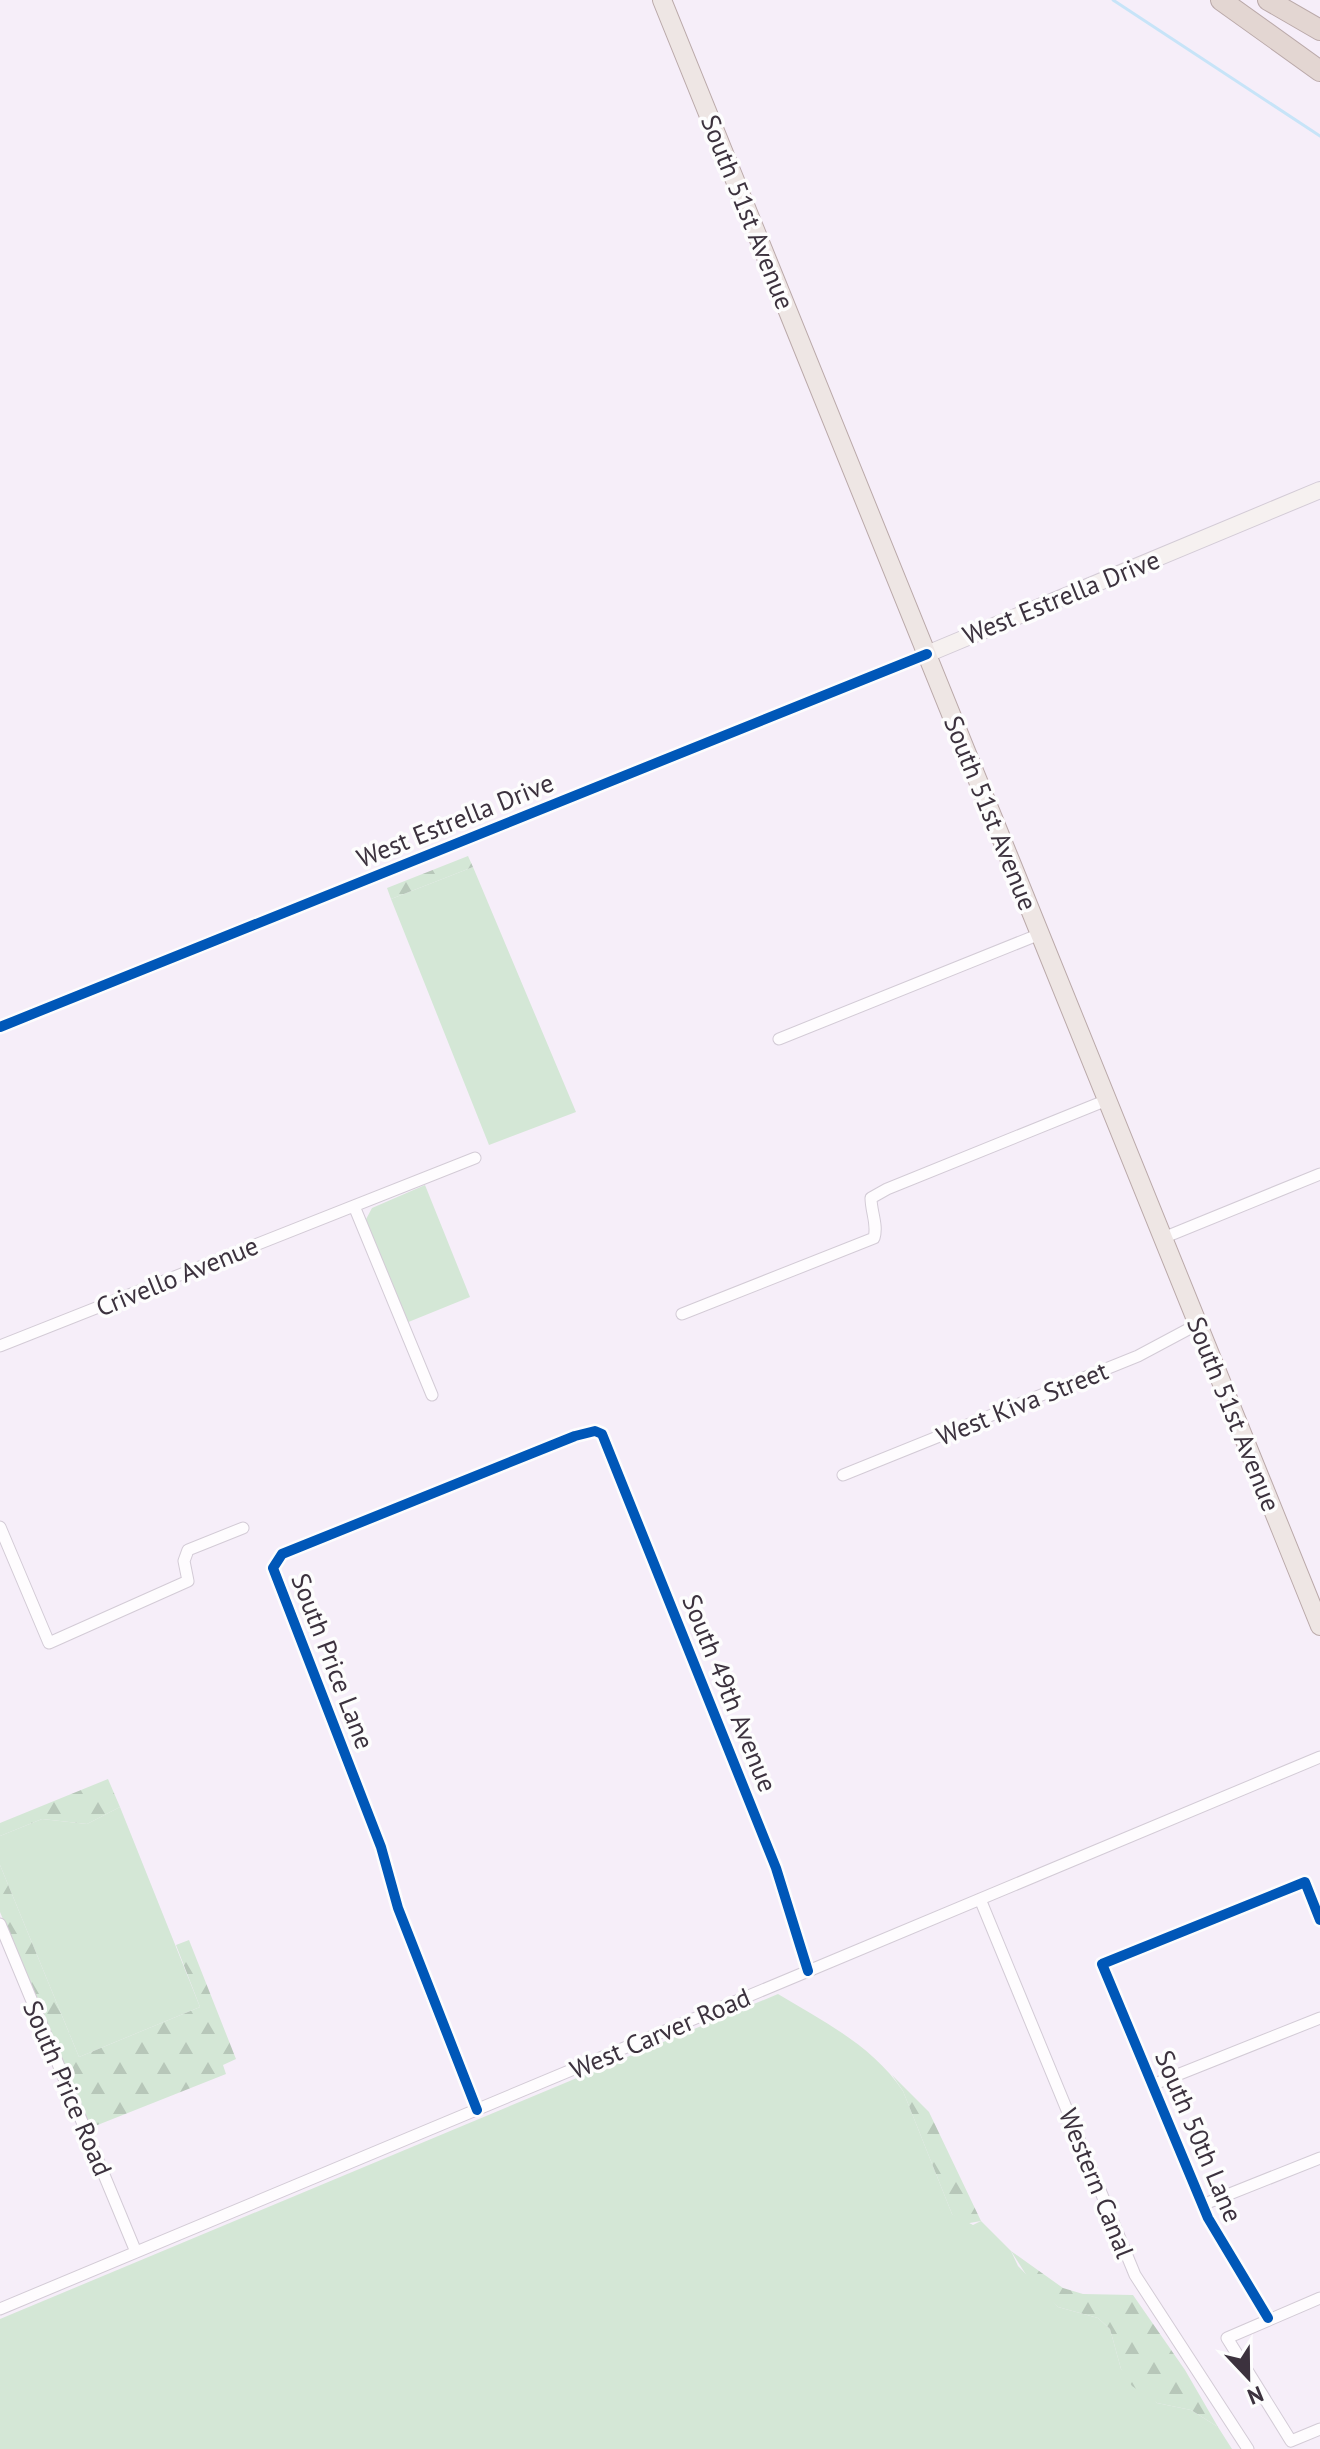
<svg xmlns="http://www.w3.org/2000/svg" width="1320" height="2449" viewBox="0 0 1320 2449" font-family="'PT Sans',sans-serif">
<defs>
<pattern id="forest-firs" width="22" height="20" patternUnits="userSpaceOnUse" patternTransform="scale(2)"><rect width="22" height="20" fill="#d4e7d6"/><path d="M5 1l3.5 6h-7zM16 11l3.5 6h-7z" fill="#b7c7b9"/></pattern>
</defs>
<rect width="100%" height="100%" fill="#f6eef9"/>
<path fill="#d4e7d6" d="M473,867L576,1112L489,1145L391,899Z
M425,1185L470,1297L406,1323L364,1223L372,1208Z
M120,1807L200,2007L79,2057L0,1865V1836L42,1819L87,1824Z
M778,1994C823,2021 873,2046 903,2091L952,2214L973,2225L981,2221L1011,2251L1018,2266L1058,2307L1098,2318L1110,2329L1121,2369L1157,2403L1191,2410L1218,2427L1232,2449H0V2319Z"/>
<path fill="url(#forest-firs)" d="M468,856L473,867L391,899L387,888Z
M108,1779L120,1807L87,1824L42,1819L0,1836V1823Z
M0,1865L79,2057L200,2007L176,1945L189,1940L236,2059L223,2065L226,2074L90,2128L0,1912Z
M892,2075L929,2112L981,2221L964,2224L952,2214L903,2091Z
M1011,2251L1063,2288L1083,2294L1133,2295L1185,2370L1218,2427L1191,2410L1157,2403L1132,2386L1121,2369L1110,2329L1098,2318L1058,2307L1032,2284Z"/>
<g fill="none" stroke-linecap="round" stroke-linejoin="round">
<path stroke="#c7e4f8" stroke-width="3" d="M1113,0L1320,136"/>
<defs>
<path id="minor" d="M0,1027L927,654
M779,1039L1040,934
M354,1206L432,1395
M1163,1238L1320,1174
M682,1314L874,1238C878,1225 871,1212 871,1198L887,1189L1107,1100
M0,1346L475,1158
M843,1475L1138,1356L1198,1324
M0,1527L49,1643L188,1581L184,1561L188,1550L243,1528
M980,1899L1135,2275L1248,2449
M0,1924L136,2252
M1152,2085L1320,2018
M477,2110L398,1908L381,1847L273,1568L282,1554L575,1436L595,1431L602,1434L776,1868L808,1971
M1202,2205L1320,2158
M1320,2298L1227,2338L1291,2441L1320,2429
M0,2309L1320,1757
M1268,2318L1208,2218L1102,1964L1305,1882L1320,1920"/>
<path id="secondary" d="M927,654L1320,490"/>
<path id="primary" d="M662,0L1320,1626"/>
<path id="motorway" d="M1221,0L1320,71
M1268,0L1320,30"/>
</defs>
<use href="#minor" stroke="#d3cbd6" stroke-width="13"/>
<use href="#secondary" stroke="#d3cbd6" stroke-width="18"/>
<use href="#primary" stroke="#baa9a9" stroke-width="20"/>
<use href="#motorway" stroke="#baa9a9" stroke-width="22"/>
<use href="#minor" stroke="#fefcfe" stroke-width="11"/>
<use href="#secondary" stroke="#f6f1f0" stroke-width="16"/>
<use href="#primary" stroke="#eee6e4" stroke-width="18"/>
<use href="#motorway" stroke="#e3d6d2" stroke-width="20"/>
<defs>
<path id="cycleway" d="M0,1027L927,654
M477,2110L398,1908L381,1847L273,1568L282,1554L575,1436L595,1431L602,1434L776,1868L808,1971
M1268,2318L1208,2218L1102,1964L1305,1882L1320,1920"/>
</defs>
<use href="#cycleway" stroke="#fdfdfd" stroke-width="15"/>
<use href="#cycleway" stroke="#0057b8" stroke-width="10"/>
</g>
<g text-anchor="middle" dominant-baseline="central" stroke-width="7" stroke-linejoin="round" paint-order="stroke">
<g font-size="26" fill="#3c323e" stroke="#fdfdfd">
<text transform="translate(748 212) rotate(68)">South 51st Avenue</text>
<text transform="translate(1061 597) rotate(-22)">West Estrella Drive</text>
<text transform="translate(991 813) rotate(68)">South 51st Avenue</text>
<text transform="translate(455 820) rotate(-22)">West Estrella Drive</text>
<text transform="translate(177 1276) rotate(-22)">Crivello Avenue</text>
<text transform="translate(1022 1403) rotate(-22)">West Kiva Street</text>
<text transform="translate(1234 1414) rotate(68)">South 51st Avenue</text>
<text transform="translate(333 1661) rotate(69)">South Price Lane</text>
<text transform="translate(730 1693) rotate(68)">South 49th Avenue</text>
<text transform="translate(660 2033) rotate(-23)">West Carver Road</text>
<text transform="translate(68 2088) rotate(67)">South Price Road</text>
<text transform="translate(1199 2136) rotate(67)">South 50th Lane</text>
<text transform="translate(1097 2183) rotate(68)">Western Canal</text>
</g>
</g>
<g transform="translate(1248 2377) rotate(158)" stroke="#fdfdfd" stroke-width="6" paint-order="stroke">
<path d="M0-6L14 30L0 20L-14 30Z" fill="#3c323e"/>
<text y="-12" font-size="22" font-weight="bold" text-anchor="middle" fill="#3c323e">N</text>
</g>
</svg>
